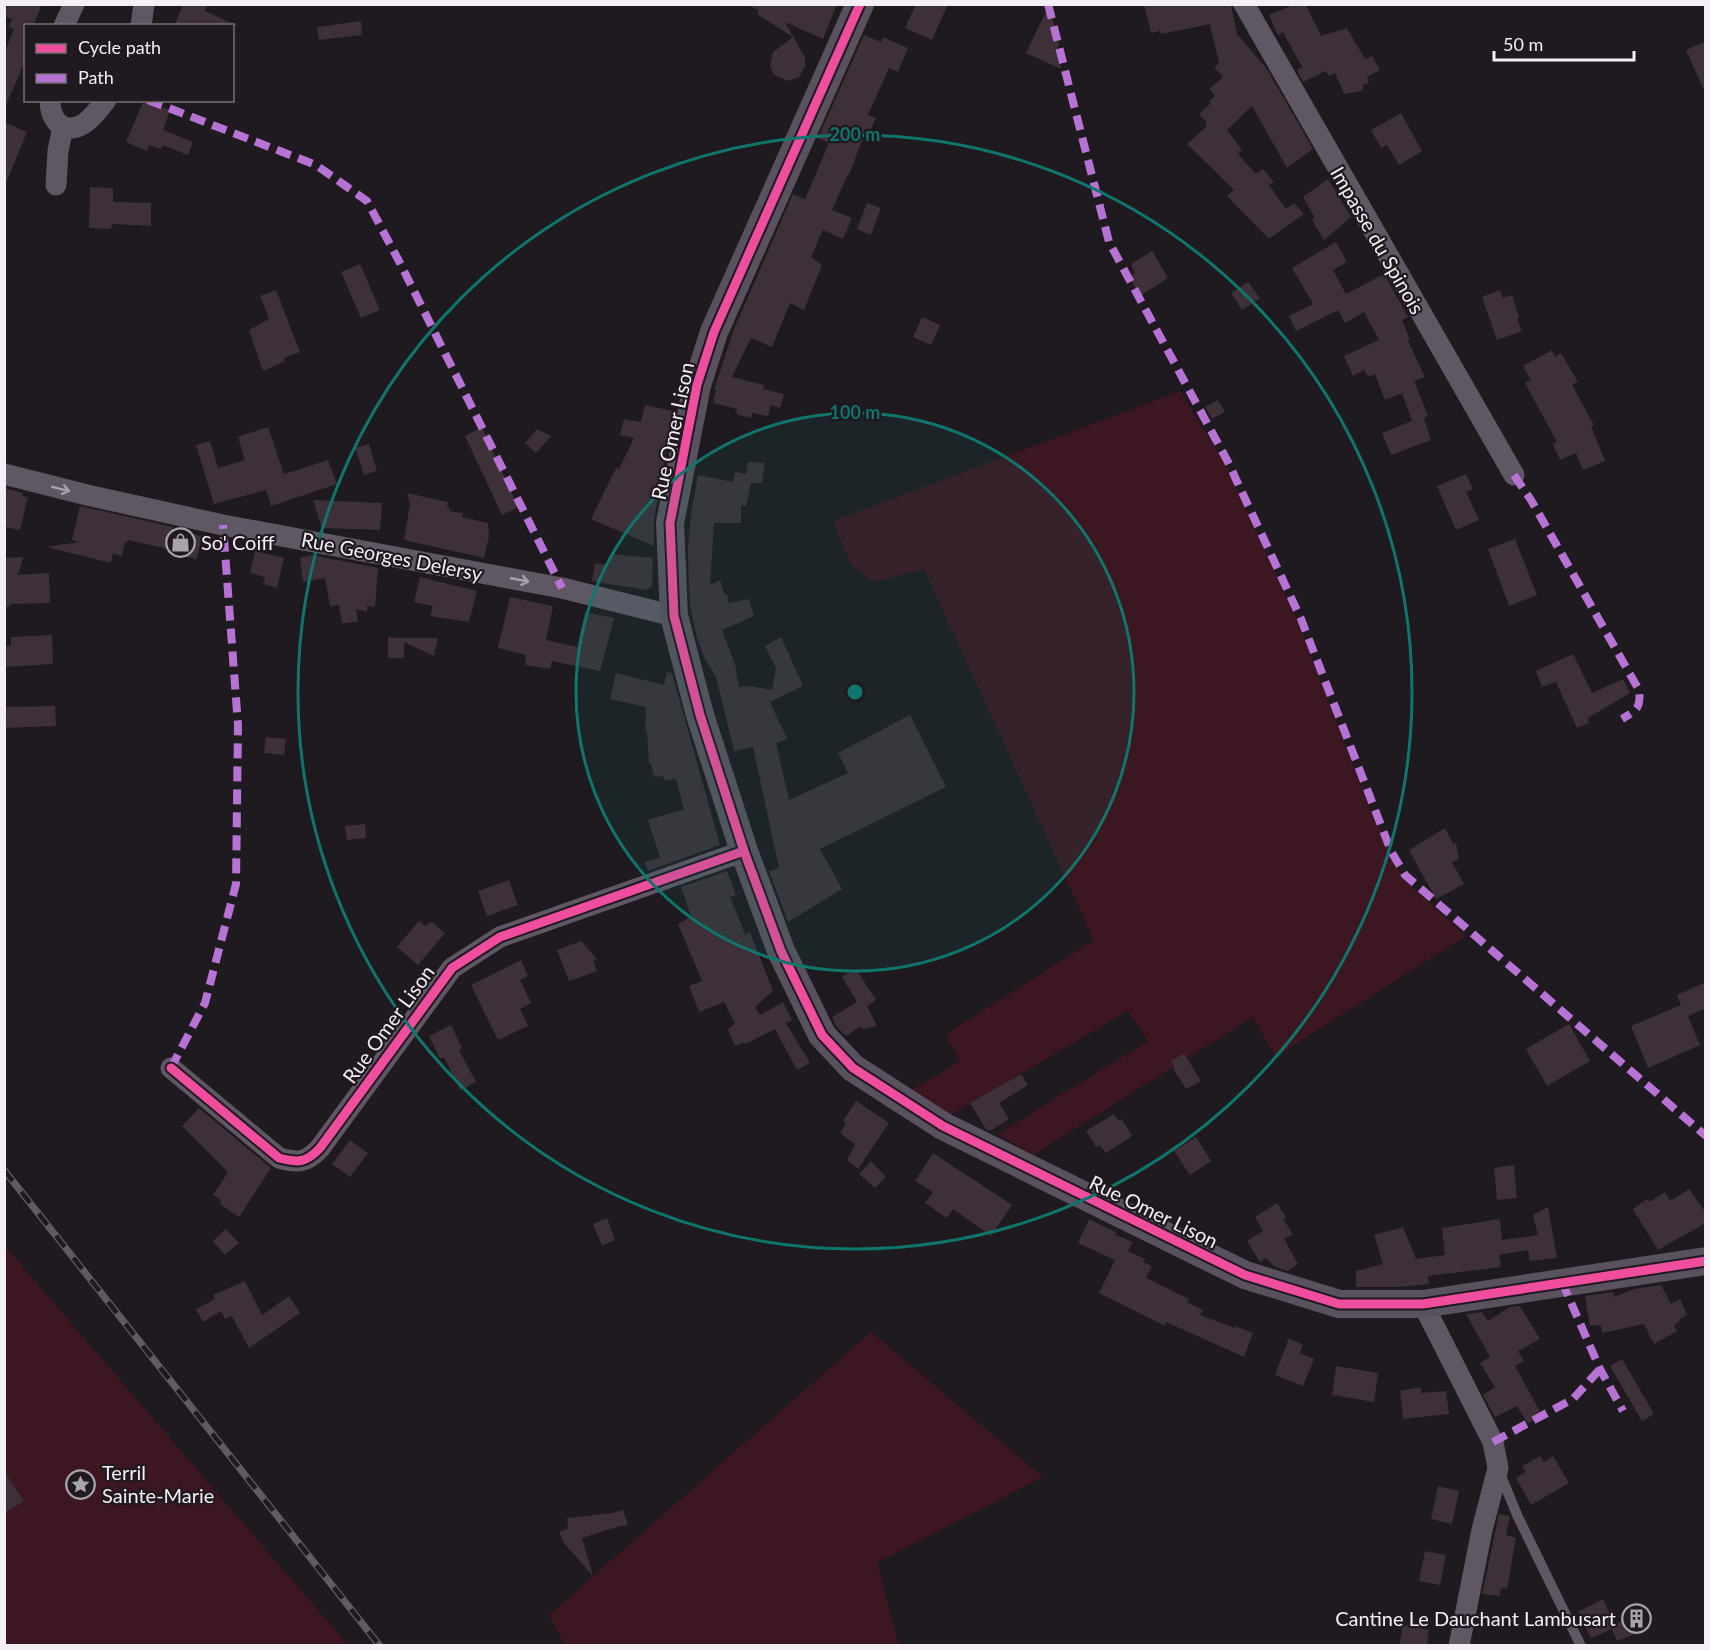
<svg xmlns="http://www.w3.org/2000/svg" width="1710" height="1650" viewBox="0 0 1710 1650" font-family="Lato,sans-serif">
<rect width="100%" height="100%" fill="#1f1a1f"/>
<path fill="#3c1721" d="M1180,391L1226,466L1298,623L1363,792L1403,879L1466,936L1275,1057L1253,1017L1033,1155L998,1134L1148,1041L1128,1011L945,1118L907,1093L960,1061L945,1035L1094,940L924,569L873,582L851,564L833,521Z
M5,1246L348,1645H5Z
M871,1332L1043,1477L877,1563L899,1645H565L549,1615Z"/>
<path fill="#3d3038" d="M8,4H42L33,26H26V56L22,68L4,110V53L14,29L9,27L12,19L4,16Z
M183,4H207L205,11L238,26H174Z
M746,4H837L823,39L785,22L805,58V66L799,77L788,81L774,75L770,66L773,52L793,37L758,15V10Z
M916,4H948L932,40L905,28Z
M1144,4H1231L1237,34L1267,69L1313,149L1287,168L1252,106L1227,130L1242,150L1238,154L1256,174L1263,169L1274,182L1269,185L1286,209L1294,203L1304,214L1269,239L1227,196L1234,190L1187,144L1207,126L1205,124L1207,123L1199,114L1211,103L1209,101L1215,96L1209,89L1223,77L1214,67L1219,63L1210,24L1161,34L1160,31L1151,33Z
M1295,4H1305L1321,36L1347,28L1365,59L1372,56L1380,70L1367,77L1369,83L1363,85L1362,91L1344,94L1335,73L1329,76L1326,71L1303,82L1297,70L1302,67L1283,32L1278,35L1269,15Z
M1049,5L1059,45L1057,48L1061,69L1026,53Z
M361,21L362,35L319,40L317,27Z
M864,35L881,42L883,37L908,48L898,72L889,68L868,115L876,118L868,136L864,135L849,175L848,174L832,210L852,218L843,239L823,230L811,257L822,265L804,310L790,303L772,347L751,338L732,377L764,385L763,389L784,394L780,408L771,405L768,416L752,413L751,418L736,414L737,409L713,403L716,390H714L734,329L793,194L805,199L829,143L818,138Z
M1706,41V95L1686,50Z
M144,100L170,110L163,130L193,142L188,155L163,145L161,149L149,145L147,151L126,142Z
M1401,113L1422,151L1399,165L1387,145L1381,148L1371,130Z
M4,122L27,132L5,186H4Z
M1328,179L1351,217L1324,240L1312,220L1315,218L1303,197Z
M90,187L113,188V202L151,203V226L112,224L111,229L89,228Z
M867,203L881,208L871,235L857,229Z
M1336,242L1347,262L1333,270L1346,294L1384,274L1408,317L1402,320L1410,340L1408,341L1425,377L1414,381L1428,416L1424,418L1431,440L1391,455L1382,433L1412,421L1402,393L1385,400L1375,374L1368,377L1364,370L1353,376L1344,356L1379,340L1364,312L1345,323L1338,310L1296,331L1289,316L1313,304L1292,268Z
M1152,251L1168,278L1140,296L1129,277L1135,273L1131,264Z
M360,264L380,310L361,318L341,272Z
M1248,282L1260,298L1242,310L1231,293Z
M276,290L300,352L284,358L285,361L263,371L249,330L269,319L260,296Z
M1500,290L1503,298L1512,295L1519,317L1517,318L1522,331L1497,340L1482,297Z
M922,317L940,325L931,345L913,337Z
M1552,350L1555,357L1561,353L1578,382L1572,385L1594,425L1591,426L1605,461L1583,470L1576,453L1560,460L1553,444L1557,442L1525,383L1531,380L1523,366Z
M1218,400L1225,412L1212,419L1205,407Z
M645,405L673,411L654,520V546L591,519L616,468L619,469L634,438L620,435L624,419L641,422Z
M268,427L284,474L328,460L337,484L271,506L266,490L214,504L196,445L210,441L218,468L245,460L238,437Z
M482,427L518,507L502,515L465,436Z
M537,429L551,436L536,453L525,443Z
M369,444L377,471L364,475L355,448Z
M748,462L765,463L762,483H751L746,506L741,505V523H714L710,585L720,580L724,594H727L728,603L749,599L754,616L722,630L735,664L739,687L749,686L772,690L776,668L765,646L781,637L803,686L770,702L787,739L776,743L789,800L848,773L838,753L910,715L946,787L820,849L842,889L788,922L769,871L779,868L753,747L734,751L716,677L705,659L697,638L690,605L688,561H691L688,560V547L691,515L698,475L733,482L735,472L746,474Z
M1466,474L1473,489L1466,492L1479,520L1456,530L1437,486Z
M4,488L23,493L22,496L28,497L20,530L4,527Z
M407,493L448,502L447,507L450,508L449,511L463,513L462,517L488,523L489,536L484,558L404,540L410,504Z
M313,500L382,503L380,530L322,528Z
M80,506L173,527L172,530L202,536L197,559L168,553V549L128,540L127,543L125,542L122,556L113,553L111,563L47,547L79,542L72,540Z
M1515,539L1537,595L1509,606L1488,549Z
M255,551L284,558L277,588L263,584L265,577L250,573Z
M610,554L653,558L652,586L646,590L592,581L595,563L609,565Z
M312,555L378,568L375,607L367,606V612L356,609L358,622L342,623L339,605L330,606L325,578L303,582L300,558Z
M23,557L18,575L49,573L50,603L10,604L9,607H4V558Z
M420,577L477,591L469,622L430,616L433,606L414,602Z
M510,597L553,606L546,640L577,647L585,612L614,618L600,671L552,661L550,669L525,665L526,655L498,648Z
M52,635L53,664L4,667V646H11V637Z
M388,637L396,638H438L434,656L404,642V658H388Z
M1573,654L1592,693L1623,679L1630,693L1588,718L1589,723L1577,728L1556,682L1542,687L1536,671Z
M667,672L672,673L720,845L648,871L645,862L660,857L648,820L684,809L676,779L664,780L663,776L654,777L651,763H649L647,731H645L646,707L610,699L616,673L664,685Z
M55,706L56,726L4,728V707Z
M266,737L286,739L284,755L264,753Z
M365,824L366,838L347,840L345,826Z
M1445,828L1453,844L1456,843L1459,860L1452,862L1464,884L1436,899L1409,850Z
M727,871L736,895L730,897L745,934L750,932L773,991L755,1007L760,1015L783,1002L792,1020L786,1023L810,1063L797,1070L775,1029L745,1044L744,1042L735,1046L728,1029L735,1023L724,1002L699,1012L689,986L702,981L678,924L691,917L681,887Z
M509,880L518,905L487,916L478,891Z
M419,921L425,926L432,922L445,933L418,965L397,947Z
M581,941L597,959L593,960L597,971L569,981L557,950Z
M521,960L528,976L520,980L531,1003L520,1009L528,1026L498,1040L471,985Z
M856,969L876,1000L867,1006L877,1026L862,1029L861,1026L846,1036L836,1026L832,1017L857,1002L842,977Z
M1706,982V1008L1688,1016L1700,1045L1648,1068L1631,1026L1681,1005L1677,995Z
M1569,1024L1590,1061L1547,1086L1526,1049Z
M451,1025L462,1048L459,1050L476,1082L460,1090L444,1057L440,1059L429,1036Z
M1184,1053L1201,1081L1186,1089L1173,1069L1175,1068L1171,1061Z
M1021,1074L1028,1085L999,1103L1009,1119L990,1131L986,1129L970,1103Z
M856,1101L889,1123L858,1169L847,1160L855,1144L840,1133L846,1123L843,1121Z
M199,1108L271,1168L239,1217L220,1204L222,1201L213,1195L228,1172L182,1126Z
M1114,1114L1119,1121L1122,1119L1132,1136L1106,1153L1100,1145L1096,1147L1086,1131Z
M1196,1137L1211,1161L1190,1175L1174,1151Z
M350,1140L368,1153L350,1177L332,1164Z
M933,1153L1012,1205L991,1236L953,1209L947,1218L925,1203L933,1192L915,1181Z
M871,1161L886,1177L875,1188L859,1174Z
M1514,1165L1517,1198L1497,1200L1494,1168Z
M1689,1189L1706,1213V1223L1658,1250L1633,1209L1647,1199L1649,1202L1665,1192L1670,1201Z
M1277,1203L1286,1217L1283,1219L1293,1234L1284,1239L1298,1264L1288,1271L1275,1267L1266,1258L1260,1262L1247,1241L1263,1231L1255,1217Z
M1548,1207L1557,1258L1530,1261L1528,1250L1499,1255L1501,1267L1428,1276L1429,1284L1399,1287H1356V1271L1383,1264L1374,1235L1403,1227L1416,1259L1445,1255L1442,1228L1500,1219L1502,1240L1538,1235L1533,1215Z
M607,1218L615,1240L602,1246L593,1224Z
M1089,1219L1116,1232L1115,1235L1133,1242L1128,1251L1145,1259L1143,1262L1152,1266L1146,1278L1189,1299L1187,1302L1203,1310L1200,1315L1235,1328V1326L1253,1333L1244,1357L1166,1322L1165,1326L1099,1293L1115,1260L1078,1243Z
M226,1229L239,1243L225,1255L213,1241Z
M245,1281L262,1315L289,1296L300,1313L249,1348L232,1316L225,1319L221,1311L203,1322L196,1309L215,1299L213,1295Z
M1661,1285L1671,1304L1680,1299L1687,1315L1679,1319L1680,1321L1674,1325L1677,1331L1654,1344L1644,1324L1602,1333L1601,1325L1590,1326L1585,1296L1613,1292L1614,1297L1634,1289Z
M1520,1306L1540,1339L1518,1351L1524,1361L1515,1366L1542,1415L1528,1424L1517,1406L1495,1417L1483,1395L1495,1387L1480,1363L1490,1357L1466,1314L1482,1312L1488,1321L1510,1307Z
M1289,1338L1303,1345L1300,1353L1314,1359L1303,1386L1275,1375Z
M1622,1359L1654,1414L1642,1421L1610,1366Z
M1336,1366L1378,1373L1374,1402L1332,1395Z
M1421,1387V1393L1446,1391L1449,1414L1403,1419L1400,1391Z
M1540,1456L1544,1462L1553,1456L1569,1483L1531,1505L1516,1478L1526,1472L1522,1466Z
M4,1471L24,1501L4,1513Z
M1438,1486L1459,1491L1452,1524L1431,1519Z
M623,1510L628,1525L617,1527L582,1538L593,1576L564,1543L559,1532L568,1528L567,1518L612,1513Z
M1499,1514L1510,1516L1506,1535L1516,1538L1507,1589L1501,1588L1500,1596L1482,1594Z
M1425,1551L1446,1555L1440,1585L1419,1581Z
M1603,1599L1614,1624L1643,1614L1649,1629L1617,1641L1612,1629L1591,1638L1578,1612Z
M1403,1625L1429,1630L1427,1646H1399Z"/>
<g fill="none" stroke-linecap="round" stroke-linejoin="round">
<path stroke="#605765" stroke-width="10" d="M1499,1471L1518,1517L1581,1646"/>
<path stroke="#605765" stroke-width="21" d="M1244,4L1514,475
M64,26L74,4
M141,26L144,4
M50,100C50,116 58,132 77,127C88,124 99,109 106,100
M56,185L58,151L63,127
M4,474L87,495L223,525L562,588L674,616
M171,1068L279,1158C298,1163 306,1163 320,1148L452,968L500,937L744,851
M1423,1304L1493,1442L1498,1468L1482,1530L1459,1646"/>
<path stroke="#59515d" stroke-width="28" d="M860,4L714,332L697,385L670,523L674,616L700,715L744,851L781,951L822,1035L853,1068L943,1126L1245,1275L1339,1304H1423L1706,1261"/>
<defs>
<path id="rail" d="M4,1170L380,1646"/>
</defs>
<use href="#rail" stroke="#605b63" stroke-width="7"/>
<use href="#rail" stroke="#201920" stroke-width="4.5" stroke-dasharray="14" stroke-linecap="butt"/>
<path stroke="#b673d3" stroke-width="8" stroke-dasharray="15 8" stroke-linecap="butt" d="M1048,4L1109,242L1228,462L1301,619L1391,851L1405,875L1706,1136
M148,100L316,165L367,201L400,263L562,588
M1514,475L1531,500L1639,690C1641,708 1637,710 1622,719
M171,1068L205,1003L236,884L238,725L223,525
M1562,1282L1600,1369L1623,1411
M1493,1442L1573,1399L1600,1369"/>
<defs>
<path id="cycleway" d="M860,4L714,332L697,385L670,523L674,616L700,715L744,851L781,951L822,1035L853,1068L943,1126L1245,1275L1339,1304H1423L1706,1261
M171,1068L279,1158C298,1163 306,1163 320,1148L452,968L500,937L744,851"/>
</defs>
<use href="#cycleway" stroke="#201920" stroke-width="13"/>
<use href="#cycleway" stroke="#ef4d9e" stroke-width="9"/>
</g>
<defs><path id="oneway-shaft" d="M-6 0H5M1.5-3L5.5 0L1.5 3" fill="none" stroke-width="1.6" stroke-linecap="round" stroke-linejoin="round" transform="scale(1.5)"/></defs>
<g stroke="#aaa3ac">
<use href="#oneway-shaft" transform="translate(61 489) rotate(14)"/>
<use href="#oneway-shaft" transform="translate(520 580) rotate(11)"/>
</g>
<circle cx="855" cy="692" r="279" fill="#0f766e" fill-opacity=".12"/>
<g fill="none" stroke="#0f766e" stroke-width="3">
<circle cx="855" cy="692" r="279"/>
<circle cx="855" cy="692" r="557"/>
</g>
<defs>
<symbol id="shop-ring" viewBox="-11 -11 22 22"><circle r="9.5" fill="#201920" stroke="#a9a4a9" stroke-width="1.5"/><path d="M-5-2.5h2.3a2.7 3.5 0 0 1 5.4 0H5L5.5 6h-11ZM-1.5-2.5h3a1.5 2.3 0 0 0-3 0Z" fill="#a9a4a9"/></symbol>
<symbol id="sight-ring" viewBox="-11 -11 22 22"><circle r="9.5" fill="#201920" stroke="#a9a4a9" stroke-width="1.5"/><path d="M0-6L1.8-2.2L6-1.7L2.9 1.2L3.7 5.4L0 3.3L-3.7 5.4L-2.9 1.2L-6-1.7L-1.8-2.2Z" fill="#a9a4a9"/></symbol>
<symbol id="building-ring" viewBox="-11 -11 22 22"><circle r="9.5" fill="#201920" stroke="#a9a4a9" stroke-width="1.5"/><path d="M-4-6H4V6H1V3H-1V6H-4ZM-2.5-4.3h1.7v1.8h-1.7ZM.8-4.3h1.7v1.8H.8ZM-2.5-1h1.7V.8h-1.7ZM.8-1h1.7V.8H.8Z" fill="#a9a4a9"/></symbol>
</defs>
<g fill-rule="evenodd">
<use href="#shop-ring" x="164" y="526" width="33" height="33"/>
<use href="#sight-ring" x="64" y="1468" width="33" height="33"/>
<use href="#building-ring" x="1620" y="1602" width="33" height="33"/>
</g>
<g text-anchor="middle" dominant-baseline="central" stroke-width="4.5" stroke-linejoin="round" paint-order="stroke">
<g font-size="20" fill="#f4eff4" stroke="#201920">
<text transform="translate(1378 240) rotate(60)">Impasse du Spinois</text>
<text transform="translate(672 431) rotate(-78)">Rue Omer Lison</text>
<text transform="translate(392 556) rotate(11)">Rue Georges Delersy</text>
<text transform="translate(388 1024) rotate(-54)">Rue Omer Lison</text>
<text transform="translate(1154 1211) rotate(26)">Rue Omer Lison</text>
</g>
<g font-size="20" fill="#f4eff4" stroke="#201920" text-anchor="start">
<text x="201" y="542">So' Coiff</text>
<text x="102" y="1472">Terril<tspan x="102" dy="23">Sainte-Marie</tspan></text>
<text x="1616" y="1618" text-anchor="end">Cantine Le Dauchant Lambusart</text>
</g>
</g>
<circle cx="855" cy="692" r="9" fill="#0f766e" stroke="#201920" stroke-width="3"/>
<g font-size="18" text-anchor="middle" font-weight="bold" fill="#0f766e" stroke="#201920" stroke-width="4.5" stroke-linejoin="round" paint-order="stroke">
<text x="855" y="141">200 m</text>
<text x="855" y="419">100 m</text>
</g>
<rect width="1710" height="1650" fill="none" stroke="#f4eff4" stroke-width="12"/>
<rect x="24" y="24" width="210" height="78" fill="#201920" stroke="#756f75" stroke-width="1.5"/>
<rect x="36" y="44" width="30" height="9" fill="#ef4d9e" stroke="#756f75" stroke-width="1.5"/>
<text x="78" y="54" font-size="18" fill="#f4eff4">Cycle path</text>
<rect x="36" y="74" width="30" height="9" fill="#b673d3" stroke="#756f75" stroke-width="1.5"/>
<text x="78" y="84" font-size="18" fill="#f4eff4">Path</text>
<path d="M1494 51v9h140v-9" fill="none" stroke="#f4eff4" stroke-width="3"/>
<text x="1503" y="51" font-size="18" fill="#f4eff4" stroke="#201920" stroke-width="4.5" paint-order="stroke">50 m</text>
</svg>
